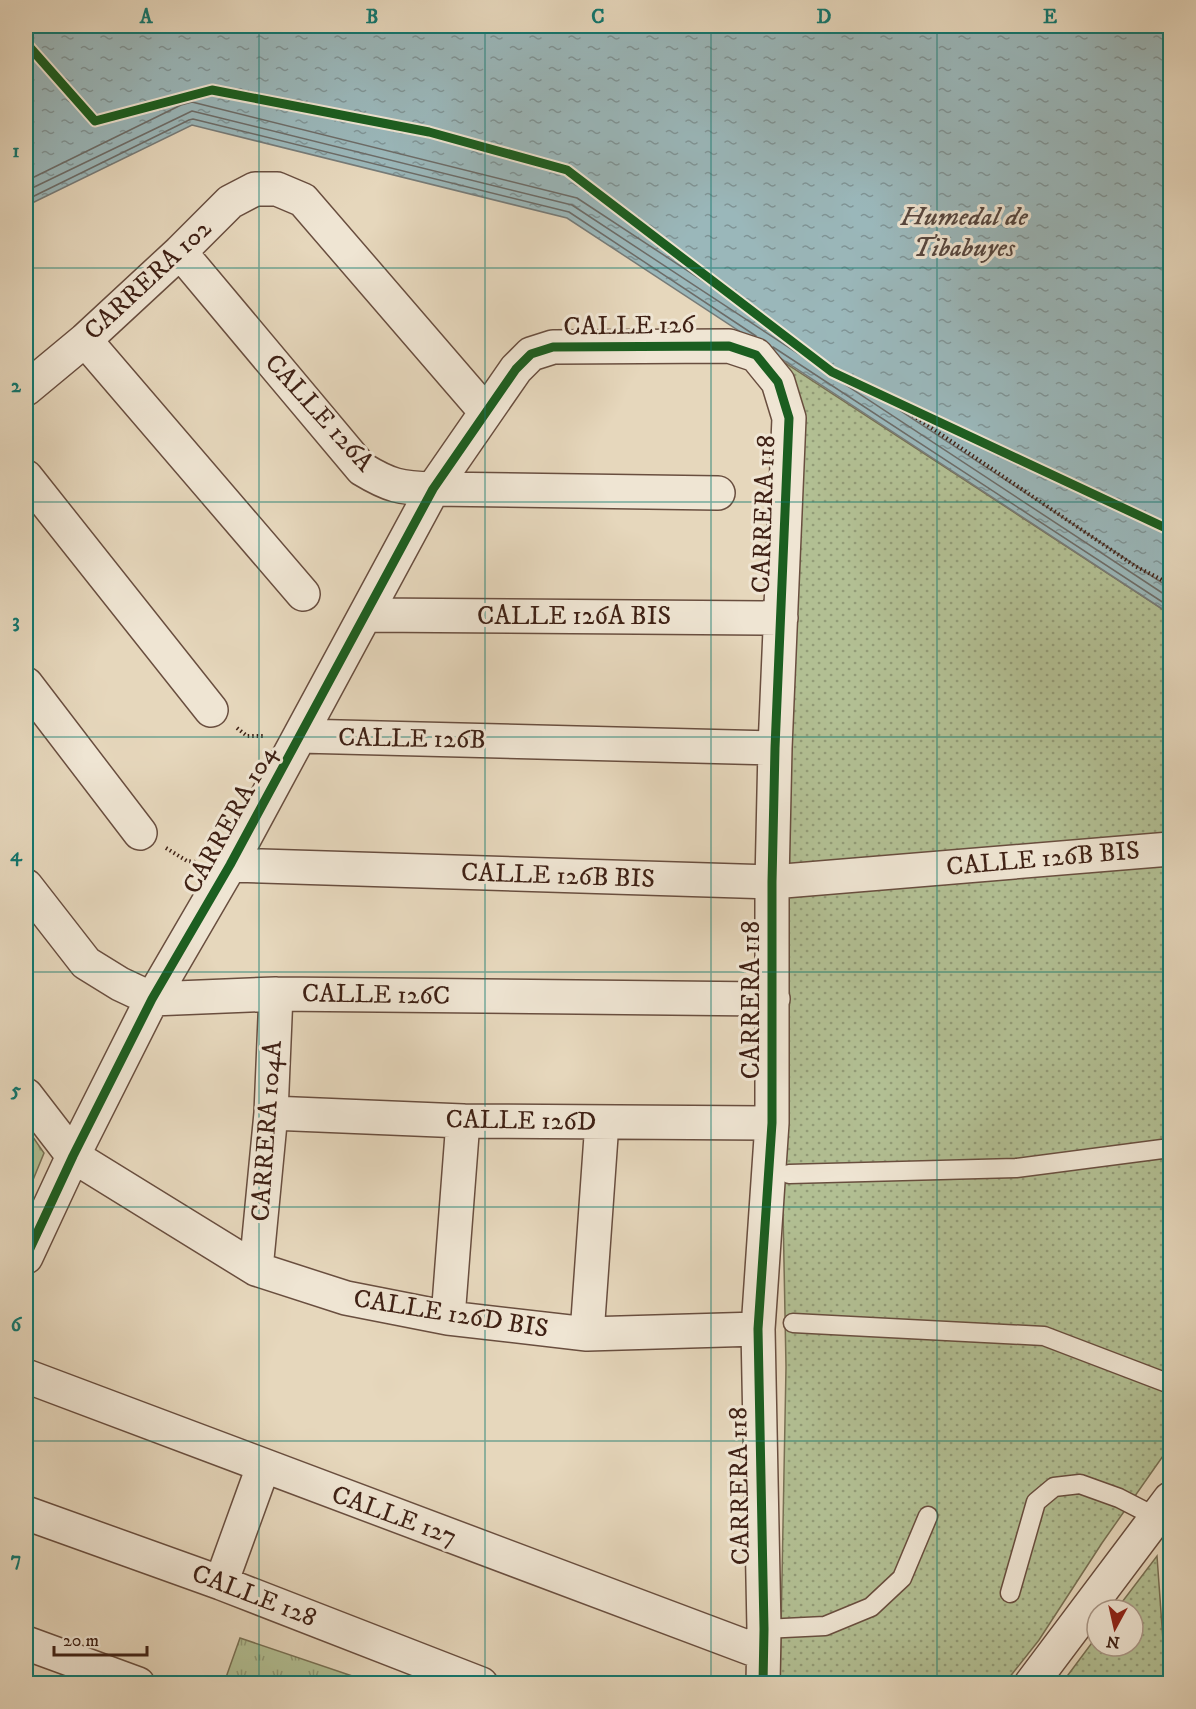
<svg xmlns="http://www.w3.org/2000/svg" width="1196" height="1709" viewBox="0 0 1196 1709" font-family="'IM FELL DW Pica',serif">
<defs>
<pattern id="grass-dots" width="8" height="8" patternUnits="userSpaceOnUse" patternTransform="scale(1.5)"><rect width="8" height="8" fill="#b2bf93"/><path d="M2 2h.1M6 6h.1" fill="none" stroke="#929b77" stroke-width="1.8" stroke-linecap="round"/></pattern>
<pattern id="park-tufts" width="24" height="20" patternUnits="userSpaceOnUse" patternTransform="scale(1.5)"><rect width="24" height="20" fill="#b2bf93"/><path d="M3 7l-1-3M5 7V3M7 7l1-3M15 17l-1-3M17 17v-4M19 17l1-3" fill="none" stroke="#929b77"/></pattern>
<pattern id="water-ripples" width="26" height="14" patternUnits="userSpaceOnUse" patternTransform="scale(1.5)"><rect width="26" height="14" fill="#9ab7ba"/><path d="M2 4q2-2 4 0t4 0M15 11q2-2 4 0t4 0" fill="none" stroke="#7f9496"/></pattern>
</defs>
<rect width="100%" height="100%" fill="#e6d7bc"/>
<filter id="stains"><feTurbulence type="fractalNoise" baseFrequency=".00333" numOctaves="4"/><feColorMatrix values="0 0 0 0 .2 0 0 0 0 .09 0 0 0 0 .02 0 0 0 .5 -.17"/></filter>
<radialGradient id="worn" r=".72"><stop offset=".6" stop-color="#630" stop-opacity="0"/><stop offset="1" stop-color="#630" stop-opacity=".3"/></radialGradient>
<path fill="url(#grass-dots)" stroke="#787054" stroke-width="1.5" d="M747,338L1170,614V1046L1165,1150L1170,1198V1446L1102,1543L1039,1640L1005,1683H780L786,1367L780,1054L796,415Z
M1157,1556L1166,1683H1062L1097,1636V1646H1133V1610H1116Z"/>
<path fill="url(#park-tufts)" stroke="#787054" stroke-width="1.5" d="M26,1127L44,1153L26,1197Z
M240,1638L373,1683H224Z"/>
<path fill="url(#water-ripples)" stroke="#767b78" stroke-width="1.5" d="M26,26H1170V614L567,218L192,125L26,206Z"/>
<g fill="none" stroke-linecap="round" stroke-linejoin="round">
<path stroke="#6c6c68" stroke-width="1.5" d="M26,181L181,105L192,102L577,198L1170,588
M26,191L192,111L572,205L1170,598
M26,200L189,120L193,119L569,212L756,336
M773,347L1170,607"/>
<defs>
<path id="lane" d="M789,1174L1016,1168L1170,1148
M793,1323L1044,1336L1170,1384
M1010,1593L1036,1502L1054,1487L1080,1484L1119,1498L1156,1517
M764,1629L825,1626L871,1607L902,1578L928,1516"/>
<path id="street" d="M180,252L362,469C390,486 400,488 433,489L718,493
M85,340L303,594
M26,389L85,340L180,252L230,202L255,189H277L303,200L485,411
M26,477L211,710
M367,615L781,618
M26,684L140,833
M300,736L775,748
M230,865L772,882L1170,849
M26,886L86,963L120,984L152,999L276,994L773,999
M26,1095L73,1156L256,1269L346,1298L448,1318L587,1334L758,1329
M271,1113L463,1121L772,1123
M26,1257L73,1156L152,999L230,865L433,489L516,369L531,354L553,347L729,346L756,355L778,382L789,418L775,748L772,882V1123L758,1329L764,1629L763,1684
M256,1269L271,1113L276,994
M448,1318L463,1121
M587,1334L602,1122
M26,1376L763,1653
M26,1513L221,1583L481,1684
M221,1583L263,1467
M26,1643L138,1684
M1031,1684L1170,1499"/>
</defs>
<use href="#lane" stroke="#694e3f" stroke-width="21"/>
<use href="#street" stroke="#694e3f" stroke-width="36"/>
<path stroke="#3f2115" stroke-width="4" stroke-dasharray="1.5 3" stroke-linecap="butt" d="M883,395L1135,566L1170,584
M237,728L247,736H263
M166,848L187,861L196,862"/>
<use href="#lane" stroke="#efe5d3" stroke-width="18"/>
<use href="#street" stroke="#efe5d3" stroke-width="33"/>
<defs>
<path id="cycleway" d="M26,43L95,121L212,90L429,132L567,170L832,372L1170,530
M26,1257L73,1156L152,999L230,865L433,489L516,369L531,354L553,347L729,346L756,355L778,382L789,418L775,748L772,882V1123L758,1329L764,1629L763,1684"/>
</defs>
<use href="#cycleway" stroke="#efe5d3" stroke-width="13"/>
<use href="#cycleway" stroke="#1b5e20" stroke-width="9"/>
</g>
<path fill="none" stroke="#0f766e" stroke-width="1.5" stroke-opacity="0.55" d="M259,26V1684M485,26V1684M711,26V1684M937,26V1684M26,268H1170M26,502H1170M26,737H1170M26,972H1170M26,1207H1170M26,1441H1170"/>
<g text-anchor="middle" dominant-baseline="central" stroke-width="6" stroke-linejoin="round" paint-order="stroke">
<g font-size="26" fill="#3f2115" stroke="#efe5d3">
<text transform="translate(148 280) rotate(-43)">CARRERA 102</text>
<text transform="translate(629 326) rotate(-1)">CALLE 126</text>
<text transform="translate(319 413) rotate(48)">CALLE 126A</text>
<text transform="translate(764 514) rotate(-88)">CARRERA 118</text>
<text x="574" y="616">CALLE 126A BIS</text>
<text transform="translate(412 739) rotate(1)">CALLE 126B</text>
<text transform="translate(230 820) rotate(-61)">CARRERA 104</text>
<text transform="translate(1043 859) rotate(-5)">CALLE 126B BIS</text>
<text transform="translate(558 876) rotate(2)">CALLE 126B BIS</text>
<text transform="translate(376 995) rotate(1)">CALLE 126C</text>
<text transform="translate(751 1000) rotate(-90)">CARRERA 118</text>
<text transform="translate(521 1121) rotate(1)">CALLE 126D</text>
<text transform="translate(267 1131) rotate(-86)">CARRERA 104A</text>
<text transform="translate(451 1314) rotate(9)">CALLE 126D BIS</text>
<text transform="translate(740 1486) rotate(-91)">CARRERA 118</text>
<text transform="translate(394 1516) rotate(20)">CALLE 127</text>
<text transform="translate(254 1596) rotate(21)">CALLE 128</text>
</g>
<g font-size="27" font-style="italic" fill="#56463e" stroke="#efe5d3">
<text x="964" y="217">Humedal de<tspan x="964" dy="31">Tibabuyes</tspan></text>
</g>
</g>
<rect width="1196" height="1709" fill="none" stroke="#e6d7bc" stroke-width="66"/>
<g transform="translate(1115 1628) rotate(188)"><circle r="28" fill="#efe5d3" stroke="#a99787" stroke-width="1.5"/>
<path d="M0-4.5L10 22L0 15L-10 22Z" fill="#8f2418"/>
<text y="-9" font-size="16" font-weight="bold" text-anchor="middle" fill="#3f2115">N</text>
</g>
<path d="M54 1646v9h93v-9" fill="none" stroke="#3f2115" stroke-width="3"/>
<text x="63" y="1646" font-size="18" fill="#3f2115" stroke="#efe5d3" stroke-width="4.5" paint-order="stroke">20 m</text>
<rect x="33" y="33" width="1130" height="1643" fill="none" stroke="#0f766e" stroke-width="2"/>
<g font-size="20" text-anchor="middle" font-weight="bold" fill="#0f766e">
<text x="146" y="23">A</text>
<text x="372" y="23">B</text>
<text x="598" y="23">C</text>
<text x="824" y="23">D</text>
<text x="1050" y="23">E</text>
<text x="16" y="157">1</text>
<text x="16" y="392">2</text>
<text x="16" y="627">3</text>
<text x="16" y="861">4</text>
<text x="16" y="1096">5</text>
<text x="16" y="1331">6</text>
<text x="16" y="1565">7</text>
</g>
<rect width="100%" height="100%" filter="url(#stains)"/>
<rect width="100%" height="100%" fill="url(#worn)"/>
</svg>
